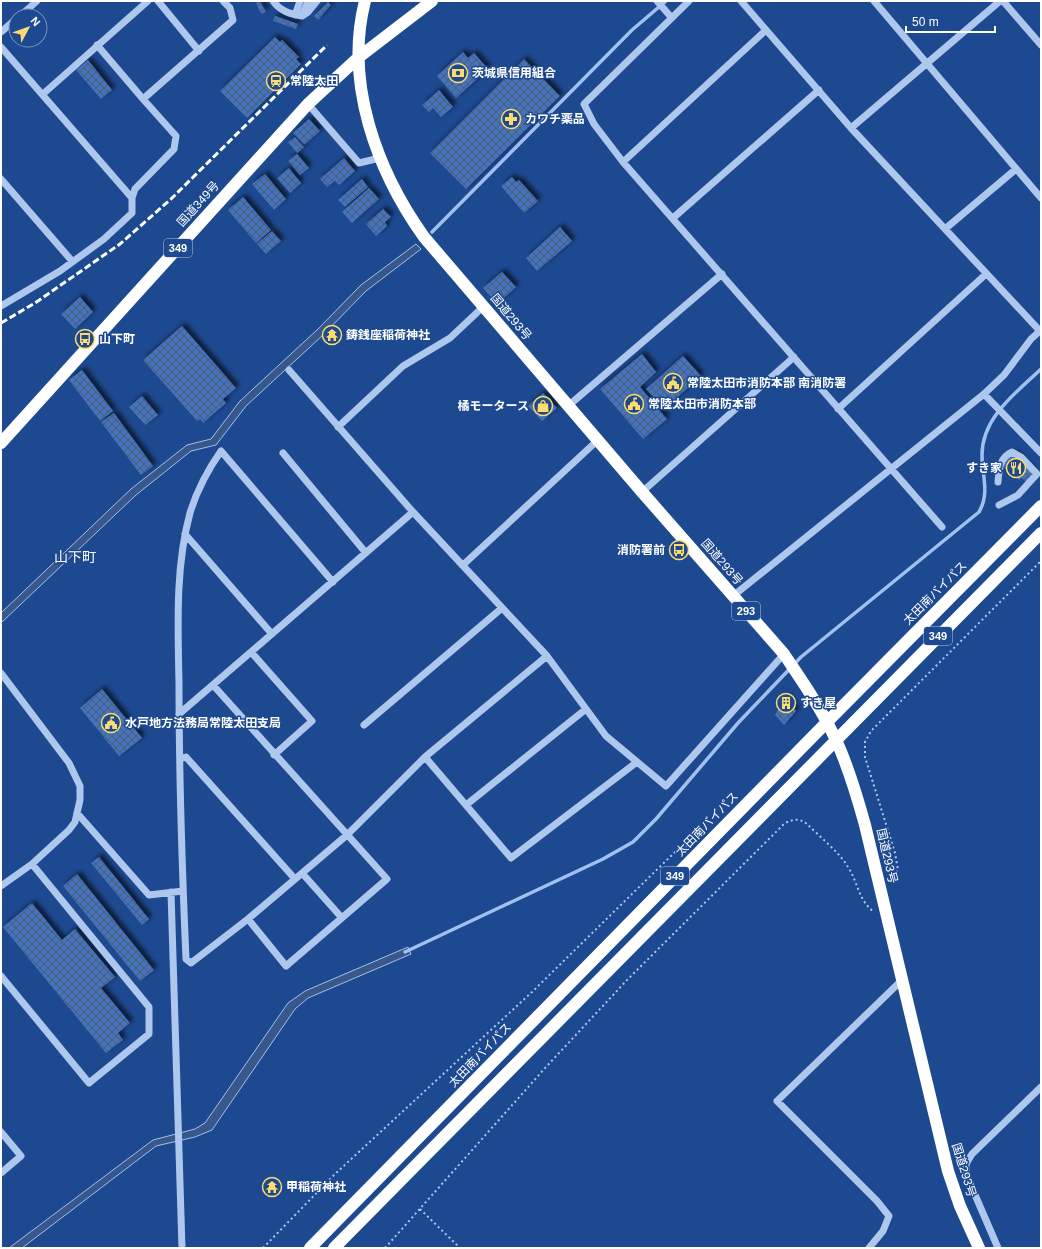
<svg xmlns="http://www.w3.org/2000/svg" width="1042" height="1249" viewBox="0 0 1042 1249" font-family="Arial,'Noto Sans JP',sans-serif">
<defs>
<pattern id="building-cross-hatch" width="8" height="8" patternUnits="userSpaceOnUse"><rect width="8" height="8" fill="#4572b9"/><path d="M0 0l8 8M0 8l8-8" fill="none" stroke="#495d7d"/></pattern>
<filter id="shadow"><feDropShadow dx="3.5" dy="-3.5" stdDeviation="2" flood-color="#0009"/></filter>
</defs>
<rect width="100%" height="100%" fill="#1d4991"/>
<path fill="#38588c" stroke="#a0c1f0" d="M416,244L421,249L366,291L323,335L246,406L216,445L191,451L136,495L1,623V613L131,489L187,445L211,439L240,401L318,329L361,285Z
M408,947L411,954L308,998L295,1009L212,1130L195,1137L156,1146L22,1248H9L153,1140L195,1129L205,1123L288,1003L305,991Z"/>
<g fill="none" stroke-linecap="round" stroke-linejoin="round">
<path stroke="#a0c1f0" stroke-width="3.5" d="M432,232L632,30L666,1
M405,952L603,859L633,842L656,819L738,723L801,657L979,512C990,493 982,476 982,455C982,417 1016,393 1041,369"/>
</g>
<path fill="url(#building-cross-hatch)" filter="url(#shadow)" d="M260,1L266,12L261,14L256,3Z
M328,2L331,5L318,20L314,16Z
M275,16L298,24L296,29L273,21Z
M275,37L280,42L282,40L299,57L296,59L301,64L247,118L220,91Z
M463,52L468,58L474,53L488,69L456,98L437,76Z
M524,59L560,96L466,189L430,153Z
M88,60L112,90L101,99L76,70Z
M439,90L453,107L441,117L433,108L429,112L422,105Z
M309,119L320,131L304,145L293,133Z
M295,137L304,147L297,153L288,142Z
M297,154L309,168L300,175L288,161Z
M344,158L355,171L339,185L335,181L327,187L320,179Z
M289,168L301,183L290,193L277,178Z
M265,174L286,199L274,210L252,184Z
M512,177L516,182L519,180L538,201L524,213L501,186Z
M362,179L368,187L345,207L338,200Z
M369,188L379,199L352,223L342,212Z
M243,197L271,230L256,243L228,210Z
M383,209L391,217L385,222L387,226L376,236L366,224Z
M560,227L572,241L537,271L526,258Z
M272,231L281,241L266,254L257,244Z
M502,272L516,287L497,304L483,288Z
M80,297L93,312L75,329L61,314Z
M182,326L236,388L223,399L226,403L203,423L200,419L197,421L143,360Z
M642,354L656,372L640,387L667,419L643,439L600,389Z
M683,356L701,376L664,409L646,389Z
M82,370L113,411L100,421L69,380Z
M543,393L557,408L542,421L528,406Z
M142,396L158,415L145,425L129,407Z
M114,413L153,466L141,475L101,422Z
M1014,453L1034,474L1026,482L1021,478L1019,480L1010,470L1008,472L1002,465Z
M102,689L142,738L119,756L80,708Z
M785,695L796,711L784,725L775,715Z
M99,857L149,919L142,925L91,863Z
M77,874L154,970L140,981L63,886Z
M32,903L62,940L75,929L115,977L101,988L130,1023L118,1033L123,1040L106,1053L3,927Z"/>
<g fill="none" stroke-linecap="round" stroke-linejoin="round">
<path stroke="#adc7ee" stroke-width="2" stroke-dasharray="2 3" stroke-linecap="butt" d="M891,881L898,870L895,853L865,757V742L871,731L1041,561
M420,1209L460,1248
M263,1248L335,1174L532,992L678,849L686,845L688,847
M385,1248L546,1067L628,979L785,823C794,819 799,818 807,824C819,836 840,853 848,867C858,882 858,900 874,912"/>
<path stroke="#adc7ee" stroke-width="7" d="M158,1L199,51
M273,1C280,11 290,14 302,16L308,12L317,1
M657,1L671,17
M689,1L584,104L594,124L623,162L942,527
M741,1L851,128L1040,331
M874,1L1041,198
M1003,1L1041,45
M295,15L300,1
M20,16L37,1
M302,16L308,1
M1,32L16,19
M97,45L143,99
M1,47L132,198
M43,94L148,1
M308,104L359,163L380,158
M851,128L1000,1
M623,162L766,30
M1,179L72,261
M673,218L819,90
M945,229L1016,169
M1,306L60,271L104,239L132,213V198L135,189L174,149L176,136L143,99L233,20L230,8L223,1
M289,370L413,512L547,656L606,736L666,786L784,654
M984,394L1041,453
M568,406L722,274
M838,409L986,274
M338,427L403,366L450,338L484,306
M283,453L366,553
M998,482C999,470 999,458 1012,452L1021,457L1037,474L1018,495L999,505
M642,492L794,357
M185,534L272,634
M464,564L598,440
M333,582L221,451C207,471 197,490 190,513C175,568 178,627 179,684C179,776 182,867 186,959L191,963L248,919L347,835L425,757L547,656
M733,596L984,394L1004,375L1031,339L1041,330
M251,652L312,721L274,755
M1,673L69,763L80,786V800L75,822L69,830L32,864L1,886
M213,685L387,879L286,966L248,919
M179,714L413,512
M364,725L502,608
M425,757L511,858L637,762
M180,759L186,757L295,879
M466,805L586,709
M77,813L149,895L183,891
M302,873L342,918
M171,892L182,1248
M1,976L89,1083L149,1034V1007L32,864
M1,1132L21,1156L1,1173
M869,1248L883,1231L889,1216L877,1201L777,1101L902,980
M998,1248L966,1174V1164L972,1154L1041,1087"/>
<path stroke="#fff" stroke-width="12" d="M365,1C344,83 377,171 424,237L642,492L784,654C802,681 821,708 835,738C848,765 857,796 865,825L948,1171L960,1206L979,1248
M1,443L308,104L359,57L432,1
M310,1248L827,722L1041,506
M334,1248L1041,533"/>
<path stroke="#fff" stroke-width="3" stroke-dasharray="7 3" stroke-linecap="butt" d="M1,323L35,303L120,244L171,199L327,45"/>
</g>
<defs>
<symbol id="bank-ring" viewBox="-11 -11 22 22"><circle r="9.5" fill="#1d4991" stroke="#fddb6c" stroke-width="1.5"/><path d="M-6-4H6V4H-6ZM0-2.3a2.3 2.3 0 1 0 0 4.6a2.3 2.3 0 1 0 0-4.6Z" fill="#fddb6c"/></symbol>
<symbol id="station-ring" viewBox="-11 -11 22 22"><circle r="9.5" fill="#1d4991" stroke="#fddb6c" stroke-width="1.5"/><path d="M-3-6H3Q5-6 5-4V2Q5 4 3 4L4.5 6H3L1.5 4h-3L-3 6H-4.5L-3 4Q-5 4-5 2V-4Q-5-6-3-6ZM-3.5-4v3h7v-3ZM-3.5 1v1.5H-2V1ZM2 1v1.5H3.5V1Z" fill="#fddb6c"/></symbol>
<symbol id="pharmacy-ring" viewBox="-11 -11 22 22"><circle r="9.5" fill="#1d4991" stroke="#fddb6c" stroke-width="1.5"/><path d="M-2-6h4v4h4v4h-4v4h-4v-4h-4v-4h4Z" fill="#fddb6c"/></symbol>
<symbol id="temple-ring" viewBox="-11 -11 22 22"><circle r="9.5" fill="#1d4991" stroke="#fddb6c" stroke-width="1.5"/><path d="M0-6L5-2H3V0L6.5 2.5H4V6H1.5V3h-3V6H-4V2.5H-6.5L-3 0V-2H-5Z" fill="#fddb6c"/></symbol>
<symbol id="bus-ring" viewBox="-11 -11 22 22"><circle r="9.5" fill="#1d4991" stroke="#fddb6c" stroke-width="1.5"/><path d="M-5-6H5V4H4V6H2V4H-2V6H-4V4H-5ZM-3.5-4V0h7V-4ZM-3.5 1.2v1.5H-2V1.2ZM2 1.2v1.5H3.5V1.2Z" fill="#fddb6c"/></symbol>
<symbol id="civic-ring" viewBox="-11 -11 22 22"><circle r="9.5" fill="#1d4991" stroke="#fddb6c" stroke-width="1.5"/><path d="M-.6-6.5H3V-4.5H.6V-3L4-1V1h2V6H-6V1h2V-1L-.6-3ZM-1.2 2.5V6h2.4V2.5Z" fill="#fddb6c"/></symbol>
<symbol id="shop-ring" viewBox="-11 -11 22 22"><circle r="9.5" fill="#1d4991" stroke="#fddb6c" stroke-width="1.5"/><path d="M-5-2.5h2.3a2.7 3.5 0 0 1 5.4 0H5L5.5 6h-11ZM-1.5-2.5h3a1.5 2.3 0 0 0-3 0Z" fill="#fddb6c"/></symbol>
<symbol id="restaurant-ring" viewBox="-11 -11 22 22"><circle r="9.5" fill="#1d4991" stroke="#fddb6c" stroke-width="1.5"/><path d="M-5-6h1v4h1v-4h1v4h1v-4h1v5L-1.5 .5V6h-2V.5L-5-1ZM5-6V6H3V1.5H1.5Q1.5-4 5-6Z" fill="#fddb6c"/></symbol>
<symbol id="building-ring" viewBox="-11 -11 22 22"><circle r="9.5" fill="#1d4991" stroke="#fddb6c" stroke-width="1.5"/><path d="M-4-6H4V6H1V3H-1V6H-4ZM-2.5-4.3h1.7v1.8h-1.7ZM.8-4.3h1.7v1.8H.8ZM-2.5-1h1.7V.8h-1.7ZM.8-1h1.7V.8H.8Z" fill="#fddb6c"/></symbol>
</defs>
<g fill-rule="evenodd">
<use href="#bank-ring" x="447" y="62" width="22" height="22"/>
<use href="#station-ring" x="265" y="70" width="22" height="22"/>
<use href="#pharmacy-ring" x="500" y="108" width="22" height="22"/>
<use href="#temple-ring" x="321" y="324" width="22" height="22"/>
<use href="#bus-ring" x="74" y="328" width="22" height="22"/>
<use href="#civic-ring" x="662" y="372" width="22" height="22"/>
<use href="#civic-ring" x="623" y="393" width="22" height="22"/>
<use href="#shop-ring" x="532" y="395" width="22" height="22"/>
<use href="#restaurant-ring" x="1005" y="457" width="22" height="22"/>
<use href="#bus-ring" x="668" y="539" width="22" height="22"/>
<use href="#building-ring" x="775" y="692" width="22" height="22"/>
<use href="#civic-ring" x="100" y="712" width="22" height="22"/>
<use href="#temple-ring" x="261" y="1176" width="22" height="22"/>
</g>
<g text-anchor="middle" dominant-baseline="central" stroke-width="3" stroke-linejoin="round" paint-order="stroke">
<g fill="#1d4991" stroke="#bbc8de" stroke-width="1">
<rect x="164" y="239" width="28" height="18" rx="3"/>
<rect x="732" y="602" width="28" height="18" rx="3"/>
<rect x="924" y="627" width="28" height="18" rx="3"/>
<rect x="661" y="867" width="28" height="18" rx="3"/>
</g>
<g font-size="11" font-weight="bold" fill="#fff">
<text x="178" y="248">349</text>
<text x="746" y="611">293</text>
<text x="938" y="636">349</text>
<text x="675" y="876">349</text>
</g>
<g font-size="12" font-weight="bold" fill="#fff" stroke="#1d4991" text-anchor="start">
<text x="472" y="73">茨城県信用組合</text>
<text x="290" y="81">常陸太田</text>
<text x="525" y="119">カワチ薬品</text>
<text x="346" y="335">鋳銭座稲荷神社</text>
<text x="99" y="339">山下町</text>
<text x="687" y="383">常陸太田市消防本部 南消防署</text>
<text x="648" y="404">常陸太田市消防本部</text>
<text x="529" y="406" text-anchor="end">橘モータース</text>
<text x="1002" y="468" text-anchor="end">すき家</text>
<text x="665" y="550" text-anchor="end">消防署前</text>
<text x="800" y="703">すき屋</text>
<text x="125" y="723">水戸地方法務局常陸太田支局</text>
<text x="286" y="1187">甲稲荷神社</text>
</g>
<g font-size="12" fill="#fff" stroke="#1d4991">
<text transform="translate(198 204) rotate(-48)">国道349号</text>
<text transform="translate(511 317) rotate(50)">国道293号</text>
<text transform="translate(722 562) rotate(49)">国道293号</text>
<text transform="translate(935 593) rotate(-45)">太田南バイパス</text>
<text transform="translate(707 824) rotate(-46)">太田南バイパス</text>
<text transform="translate(887 856) rotate(77)">国道293号</text>
<text transform="translate(480 1055) rotate(-46)">太田南バイパス</text>
<text transform="translate(964 1170) rotate(73)">国道293号</text>
</g>
<g font-size="14" fill="#fff" stroke="#1d4991">
<text x="75" y="557">山下町</text>
</g>
</g>
<rect width="1042" height="1249" fill="none" stroke="#ffffff" stroke-width="4"/>
<g transform="translate(28 28) rotate(49)"><circle r="19" fill="#1d4991" stroke="#7792bd"/>
<path d="M0-3L7 15L0 10L-7 15Z" fill="#fddb6c"/>
<text y="-6" font-size="11" font-weight="bold" text-anchor="middle" fill="#ffffff">N</text>
</g>
<path d="M906 26v6h89v-6" fill="none" stroke="#ffffff" stroke-width="2"/>
<text x="912" y="26" font-size="12" fill="#ffffff" stroke="#1d4991" stroke-width="3" paint-order="stroke">50 m</text>
</svg>
